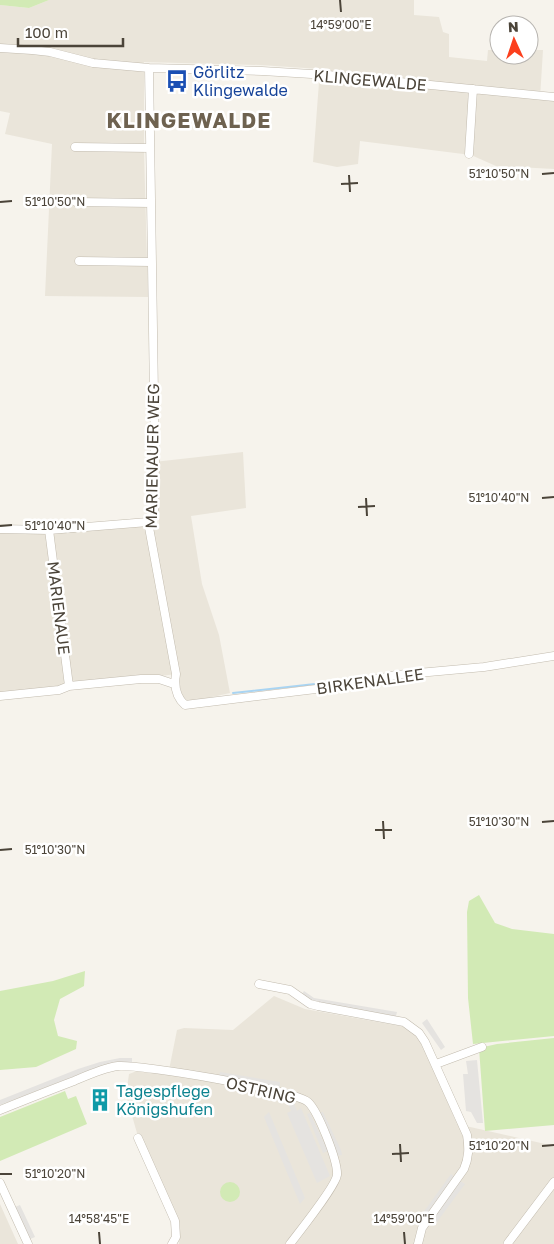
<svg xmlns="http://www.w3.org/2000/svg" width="554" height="1244" viewBox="0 0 554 1244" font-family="'Golos Text',sans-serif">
<rect width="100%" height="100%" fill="#f6f3ec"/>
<path fill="#eae5da" d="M49,0H414V15L439,17L443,32L449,34V57L487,61L488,50H499V55H529V50H543L540,98L554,100V169L496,166L471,155L360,141L358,164L337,167L313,162L320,69L260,65L144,62V151L148,297L45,296L52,144L5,134L10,113L0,111V5L29,8Z
M243,452L246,508L191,516L202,584L219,635L230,693L190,702L183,700L177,674L0,694V533H53L159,524L154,462Z
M274,996L305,1009L406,1027L413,1032L422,1043L457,1124L554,1146V1244H179L180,1224L141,1135L137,1133L126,1095L129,1074L137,1071L168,1075L177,1030L184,1028L233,1030Z
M0,1204L18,1244H0Z"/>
<path fill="#d2eab5" d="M0,0H49L29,8L0,5Z
M479,895L495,923L512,929L554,934V1036L473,1044L468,998L467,912L469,901Z
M85,971L84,986L60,999L54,1020L58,1036L77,1041L76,1049L36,1067L0,1070V991L53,981Z
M554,1038V1125L485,1131L479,1048L497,1044Z
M65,1091L68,1099L76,1096L87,1124L0,1161V1117Z
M220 1192a10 10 0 1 1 20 0a10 10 0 1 1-20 0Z"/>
<path fill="#e5e3e0" d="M304,991L314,998L397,1012L396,1016L312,1002L302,994Z
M427,1019L445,1047L441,1050L422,1023Z
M120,1058H132V1062L106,1065L95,1068L0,1105V1100L78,1069L100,1062Z
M477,1060L483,1123H477L471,1112L466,1111L463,1074H468L466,1061Z
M220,1072L280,1082V1087L219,1076Z
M287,1101H293L297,1111L301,1108L330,1176L317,1183L287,1113L291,1111Z
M269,1112L305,1198L300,1204L264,1117Z
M323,1112L341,1150L342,1155L337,1156L319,1113Z
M310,1113L328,1151L323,1153L307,1114Z
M451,1174L456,1178L425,1220L420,1217Z
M460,1181L465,1184L434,1226L429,1223Z
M20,1205L35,1237L30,1239L15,1207Z"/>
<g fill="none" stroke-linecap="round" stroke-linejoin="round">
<path stroke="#a9d4f2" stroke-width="2" d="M233,693L360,679"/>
<defs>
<path id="street" d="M0,48L32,50L50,52L93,63L149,68L262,71L328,75L554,97
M149,68L155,461L154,513L148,522L176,674C174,686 176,697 185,705L349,685L396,675L484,667L554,656
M75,147L150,148
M469,154L473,89
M76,202L151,203
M79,261L151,262
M0,529L49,530L148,522
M49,530L69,686
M0,696L59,690L69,686L141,679H159L174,684
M259,984L290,990L310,1004L318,1006L404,1022L419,1033L425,1042L467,1135C469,1148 469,1157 464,1169L422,1228L418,1244
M436,1064L482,1047
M0,1110C25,1100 50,1090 74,1081C88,1075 103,1068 118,1066C139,1064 295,1090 308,1102C318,1111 338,1161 337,1175C336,1186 299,1232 290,1244
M138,1138L175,1221L176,1237L172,1244
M0,1183L28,1244
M508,1243L554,1182"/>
</defs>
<use href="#street" stroke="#c2bbae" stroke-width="9"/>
<use href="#street" stroke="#fff" stroke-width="8"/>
</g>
<path fill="none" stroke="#4b4439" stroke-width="2" d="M340,0L341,12M542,174L554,173M349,175L350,192M341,184L358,183M0,202L12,201M366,498L367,516M542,498L554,497M358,507L375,506M0,526L12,525M383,821L384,839M542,822L554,821M375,830H392M0,850L12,849M400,1144L401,1162M542,1146L554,1145M392,1154L409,1153M0,1174H12M99,1232L100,1244M404,1232L405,1244"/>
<defs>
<symbol id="bus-bare" viewBox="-9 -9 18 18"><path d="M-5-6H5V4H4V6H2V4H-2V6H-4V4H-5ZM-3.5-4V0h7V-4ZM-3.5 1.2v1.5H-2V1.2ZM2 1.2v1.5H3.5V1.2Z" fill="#1a4fb4" stroke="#fff" stroke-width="2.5" paint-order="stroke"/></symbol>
<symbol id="building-bare" viewBox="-9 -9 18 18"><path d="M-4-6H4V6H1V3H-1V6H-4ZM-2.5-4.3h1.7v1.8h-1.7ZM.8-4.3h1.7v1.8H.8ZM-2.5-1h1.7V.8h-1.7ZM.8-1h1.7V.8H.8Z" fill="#0f9aa8" stroke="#fff" stroke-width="2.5" paint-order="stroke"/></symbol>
</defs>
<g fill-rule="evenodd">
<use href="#bus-bare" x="161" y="65" width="32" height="32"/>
<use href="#building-bare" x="84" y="1084" width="32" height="32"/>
</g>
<g text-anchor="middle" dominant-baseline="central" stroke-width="5" stroke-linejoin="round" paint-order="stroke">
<g font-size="16" fill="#164399" stroke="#fff" text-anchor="start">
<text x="193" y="72">Görlitz<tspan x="193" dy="18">Klingewalde</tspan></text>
</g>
<g font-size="16" fill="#4b4439" stroke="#fff">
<text transform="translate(370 80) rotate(5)">KLINGEWALDE</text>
<text transform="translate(152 456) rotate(-89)">MARIENAUER WEG</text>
<text transform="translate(59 608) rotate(83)">MARIENAUE</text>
<text transform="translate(370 681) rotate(-8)">BIRKENALLEE</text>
<text transform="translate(261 1090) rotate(13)">OSTRING</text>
</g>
<g font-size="16" fill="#0d838f" stroke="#fff" text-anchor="start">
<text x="116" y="1091">Tagespflege<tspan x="116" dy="18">Königshufen</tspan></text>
</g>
<g font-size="21" font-weight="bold" letter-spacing="1" fill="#6e6250" stroke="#fff">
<text x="189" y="120">KLINGEWALDE</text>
</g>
</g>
<g font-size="12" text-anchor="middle" fill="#4b4439" stroke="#fff" stroke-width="5" stroke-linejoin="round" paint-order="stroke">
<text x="341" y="29">14°59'00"E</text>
<text x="499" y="178">51°10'50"N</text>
<text x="55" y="206">51°10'50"N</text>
<text x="499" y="502">51°10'40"N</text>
<text x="55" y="530">51°10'40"N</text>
<text x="499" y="826">51°10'30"N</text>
<text x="55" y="854">51°10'30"N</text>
<text x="499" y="1150">51°10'20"N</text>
<text x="55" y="1178">51°10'20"N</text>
<text x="99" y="1223">14°58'45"E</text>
<text x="404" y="1223">14°59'00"E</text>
</g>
<g transform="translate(514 40) rotate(357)"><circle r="24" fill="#ffffff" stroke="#b7b4b0"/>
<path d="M0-4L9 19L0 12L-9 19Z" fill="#fc3f1d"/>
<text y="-8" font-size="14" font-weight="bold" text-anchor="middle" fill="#4b4439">N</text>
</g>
<path d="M18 38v8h105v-8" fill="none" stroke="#4b4439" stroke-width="2.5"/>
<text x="25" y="38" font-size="15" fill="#4b4439" stroke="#ffffff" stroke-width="4" paint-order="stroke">100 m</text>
</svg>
